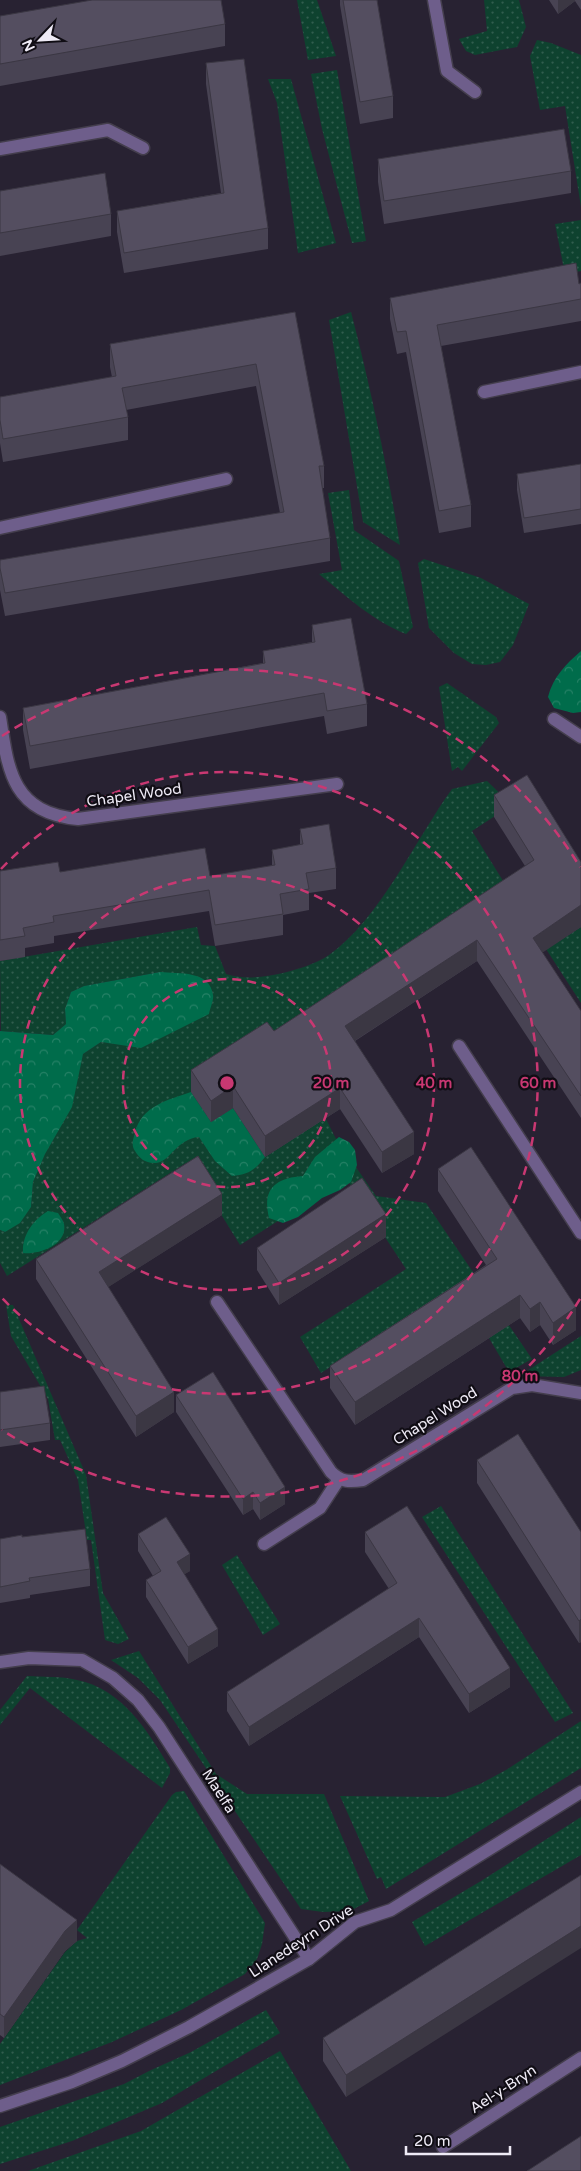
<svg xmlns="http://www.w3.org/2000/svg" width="581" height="2171" viewBox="0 0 581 2171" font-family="'Varela Round',sans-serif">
<defs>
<pattern id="grass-dots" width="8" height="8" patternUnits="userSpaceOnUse" patternTransform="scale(1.25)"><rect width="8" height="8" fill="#0e422f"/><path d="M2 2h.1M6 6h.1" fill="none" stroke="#315d4e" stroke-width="1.8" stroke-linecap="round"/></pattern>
<pattern id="forest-crowns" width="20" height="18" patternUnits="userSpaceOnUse" patternTransform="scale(1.25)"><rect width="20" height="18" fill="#006c4b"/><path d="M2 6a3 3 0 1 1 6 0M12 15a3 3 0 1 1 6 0" fill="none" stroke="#268166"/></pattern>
</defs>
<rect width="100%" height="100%" fill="#282232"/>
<path fill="url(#grass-dots)" d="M297,0H317L336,56L308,60Z
M484,0H519L526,27L517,47L475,55L466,51L459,39L487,31Z
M537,40L551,43L581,55V207L565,106L540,110L530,56Z
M337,70L366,241L352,243L322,129L311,74Z
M268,79H291L336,243L298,253L277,103Z
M581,220V271L565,274L555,224Z
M351,312C371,389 387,466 400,545L363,522L329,320Z
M349,490L354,530L399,561L413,627L406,634C373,621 346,596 319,574L342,570L328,493Z
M424,559L481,578L529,604L513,645L500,662L486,665L472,664L454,653L429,628L418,563Z
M447,683L496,717L499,723L462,771L458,767L452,771L439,687Z
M487,781L512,805L472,831L505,884L211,1122L233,1108L265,1157L319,1122L293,1079L320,1107L335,1137L376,1196L426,1203L532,1359L509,1372L489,1338L444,1294L321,1373L300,1337L406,1269L346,1178L240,1245L198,1177L186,1163L7,1276L0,1263V1230L5,1232L31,1207L33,1182L83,1054L101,1042L120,1044L160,972L84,986L71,992L65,1009L66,1024L53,1035L1,1031L0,961L197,927L201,945L215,946L226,974C244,980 264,977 283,973C298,969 316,964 329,955C380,919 415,840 452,789Z
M581,927V1003L546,949Z
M6,1305H13L86,1475L103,1593L129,1639L118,1644L105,1640L91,1540H87L78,1480L60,1440H55L48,1399L11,1336Z
M581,1336V1370L564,1377L519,1376Z
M441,1506L573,1713L555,1722L422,1517Z
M237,1555L280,1624L263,1635L222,1565Z
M139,1651L216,1774L247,1794H324L369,1901L350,1911L323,1912L301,1909L160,1700L138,1678L111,1660Z
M27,1676C43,1677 61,1676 77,1680C122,1689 148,1731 170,1768V1773L162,1788L30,1688L0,1725V1710Z
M581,1721V1768L386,1889L381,1877L377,1879L340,1796L445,1797L480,1784L506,1770Z
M184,1791L265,1923L262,1944L257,1959L245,1974L181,2010L112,2042L0,2085V2044L65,1952L77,1941L87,1938L77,1930L172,1795L176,1792Z
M581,1817V1855L425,1946L412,1922L481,1881Z
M266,2010L280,2033L162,2103L72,2141L0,2164V2127L124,2084L149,2071L191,2052Z
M280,2051L351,2171H28L141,2131Z"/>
<path fill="url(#forest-crowns)" d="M581,651V712L573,713L554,708L548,697C553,677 566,664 581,651Z
M160,972C179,974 210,970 213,995C214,1000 210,1008 209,1014L141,1048L101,1042L83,1054L72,1107L45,1154L33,1182L31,1207L20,1223L5,1232L0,1230V1031L53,1035L66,1024L65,1009L71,992L84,986Z
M191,1092L211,1122L233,1108L265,1157C255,1170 248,1175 232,1176L215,1161L199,1137C175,1139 170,1164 154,1163C145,1163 139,1158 135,1151C131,1146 133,1139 135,1133C141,1106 168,1100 191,1092Z
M339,1137L349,1142L355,1150L357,1165L351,1182L340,1190L322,1198L298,1217L283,1223L269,1218C262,1189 275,1178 303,1176L315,1157Z
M48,1211L58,1213C60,1216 63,1220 64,1224C68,1245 38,1255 23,1253C22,1235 33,1220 48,1211Z"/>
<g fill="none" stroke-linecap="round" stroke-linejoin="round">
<defs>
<path id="minor" d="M434,0L447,71L475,92
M0,149L108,130L143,148
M484,392L581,372
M0,528L226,479
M0,717C8,772 13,813 78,819L337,784
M554,719L581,737
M459,1046L581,1233
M217,1302L331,1472C341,1482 349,1482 363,1480L512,1388L532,1385L581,1393
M264,1544L320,1508L339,1479
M0,1662L29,1658L82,1660L113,1678L138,1700L159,1727L309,1959
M443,2147L581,2058"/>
<path id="tertiary" d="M0,2106L72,2082L122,2061L189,2027L309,1959L355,1922L391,1910L581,1792"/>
</defs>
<use href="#minor" stroke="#443e4d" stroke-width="15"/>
<use href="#tertiary" stroke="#443e4d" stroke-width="15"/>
<use href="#minor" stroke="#6e5e8b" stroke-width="12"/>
<use href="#tertiary" stroke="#6e5e8b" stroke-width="12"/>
</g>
<path fill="#484353" d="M340,0H377L393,96V118L360,124L340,5Z
M549,0H581V10L575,1L558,14Z
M0,16L225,24V46L0,86Z
M206,63L268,228V249L124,273L117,232V211L221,193L206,84Z
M378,159L571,171V193L384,224L378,182Z
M0,191L111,214V236L0,256Z
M581,283V321L441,346L471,505V527L439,533L406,352L397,354L390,319V298L579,284Z
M295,312L324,466V488H322L330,538V561L5,616L0,590V560L280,513L256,386L126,410L128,417V440L3,462L0,443V397L112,377L110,367V344Z
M581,464V524L524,533L517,490V474Z
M312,625L367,704V726L327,734L324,716L30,769L23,730V708L263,663V651L312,642Z
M494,795L581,862V927L542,952L581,1011V1118L477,961L355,1041L414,1154L382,1173L340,1109L265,1157L233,1108L211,1122L191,1092V1070L274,1031L525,866L494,817Z
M300,829L336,868V889L309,893V910L283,915V935L215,946L209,911L54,936V943L25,948V957L0,961V871L210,876L272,866V850L300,845Z
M438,1169L576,1330L553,1345L540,1325L530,1332L520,1318L355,1425L330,1388V1366L486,1265L438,1191Z
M222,1215L108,1287L174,1412L136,1437L36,1279V1259Z
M386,1237L279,1305L257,1270V1248Z
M0,1392L50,1423V1440L0,1447Z
M176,1395L285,1504L260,1520L253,1509L243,1515L176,1412Z
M477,1460L581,1532V1642L579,1643L477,1483Z
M365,1532L510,1687L469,1713L419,1637L249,1746L227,1711V1692L389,1589L365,1552Z
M138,1534L190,1571L184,1574L218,1646L188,1664L146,1597V1580L153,1576L138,1551Z
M22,1537L90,1569V1586L30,1595V1598L0,1603V1539Z
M0,1864L77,1941L65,1951L4,2038L0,2035Z
M581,1875L346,2097L323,2061V2038Z"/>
<path fill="#3b3743" d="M558,0H575V1L558,14Z
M581,905V927L533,959V938Z
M477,940V961L345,1047V1026Z
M233,1086V1108L211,1122V1101Z
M340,1088V1109L265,1157V1136Z
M414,1132V1154L382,1173V1152Z
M222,1194V1215L99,1293V1272Z
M386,1214V1237L279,1305V1283Z
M520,1295V1318L355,1425V1402Z
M540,1302V1325L530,1332V1309Z
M576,1307V1330L553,1345V1323Z
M174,1392V1412L136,1437V1416Z
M285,1487V1504L260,1520V1503Z
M253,1492V1509L243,1515V1499Z
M190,1554V1571L177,1579V1562Z
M419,1618V1637L249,1746V1727Z
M581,1619V1642L579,1643V1621Z
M218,1629V1646L188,1664V1647Z
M510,1668V1687L469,1713V1694Z
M77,1920V1941L65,1951L4,2038V2017L65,1931Z
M581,1926V1948L346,2097V2075Z"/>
<path fill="#544e60" stroke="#3b3743" d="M92,0H221L225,24L0,64V16Z
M343,0H377L393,96L360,102Z
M244,59L268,228L124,253L117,211L224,193L206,63Z
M564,129L571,171L384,201L378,159Z
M105,173L111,214L0,233V191Z
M576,263L579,284L581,283V299L437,325L471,505L439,511L406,331L397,332L390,298Z
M295,312L324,466H319L330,538L5,593L0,568V560L284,512L256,364L122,388L128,417L3,439L0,420V397L116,376L110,344Z
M581,464V509L524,518L517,474Z
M351,618L367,704L327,711L324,693L30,746L23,708L265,663L263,651L315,642L312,625Z
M527,775L581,862V905L533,938L581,1011V1096L477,940L345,1026L414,1132L382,1152L340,1088L265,1136L233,1086L211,1101L191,1070L267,1022L274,1031L534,860L494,795Z
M329,824L336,868L306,873L309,889L280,894L283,914L215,925L209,890L53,916L54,922L23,928L25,936L0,940V871L58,862L60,872L205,848L210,876L275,865L272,850L303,844L300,829Z
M471,1147L576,1307L553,1323L540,1302L530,1309L520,1295L355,1402L330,1366L497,1259L438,1169Z
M198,1156L222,1194L99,1272L174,1392L136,1416L36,1259Z
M362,1178L386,1214L279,1283L257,1248Z
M213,1372L285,1487L260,1503L253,1492L243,1499L176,1395Z
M44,1386L50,1423L0,1430V1392Z
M518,1434L581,1532V1619L579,1621L477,1460Z
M407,1506L510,1668L469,1694L419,1618L249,1727L227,1692L397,1583L365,1532Z
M166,1517L190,1554L177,1562L218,1629L188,1647L146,1580L161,1571L138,1534Z
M85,1529L90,1569L29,1578L30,1581L0,1587V1539L22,1535V1537Z
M0,1864L77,1920L65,1931L4,2017L0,2014Z
M581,1875V1926L346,2075L323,2038Z
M581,2136V2171H527Z"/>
<g fill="none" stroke="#c93872" stroke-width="2.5" stroke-dasharray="9 6">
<circle cx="227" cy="1083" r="104"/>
<circle cx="227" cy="1083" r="207"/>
<path d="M1 869A311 311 0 1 1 1 1297"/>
<path d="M580 1299A414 414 0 0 1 2 1430M2 736A414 414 0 0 1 580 867"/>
</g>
<g text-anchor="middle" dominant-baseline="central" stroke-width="4.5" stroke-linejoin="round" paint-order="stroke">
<g font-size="15" fill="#efebf6" stroke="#100d14">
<text transform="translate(134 795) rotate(-8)">Chapel Wood</text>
<text transform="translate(435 1416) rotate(-32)">Chapel Wood</text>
<text transform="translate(219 1791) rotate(57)">Maelfa</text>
<text transform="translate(301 1941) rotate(-33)">Llanedeyrn Drive</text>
<text transform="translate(503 2089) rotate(-33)">Ael-y-Bryn</text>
</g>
</g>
<circle cx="227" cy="1083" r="8" fill="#c93872" stroke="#100d14" stroke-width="2.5"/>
<g font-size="15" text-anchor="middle" font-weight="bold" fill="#c93872" stroke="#100d14" stroke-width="4.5" stroke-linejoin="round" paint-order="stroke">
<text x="331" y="1088">20 m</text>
<text x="434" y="1088">40 m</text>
<text x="538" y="1088">60 m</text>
<text x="520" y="1381">80 m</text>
</g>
<g transform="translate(40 40) rotate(245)" stroke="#100d14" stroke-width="4" paint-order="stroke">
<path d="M0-4L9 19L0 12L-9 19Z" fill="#efebf6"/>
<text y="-8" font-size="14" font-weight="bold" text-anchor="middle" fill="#efebf6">N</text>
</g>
<path d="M406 2146v8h104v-8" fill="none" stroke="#efebf6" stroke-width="2.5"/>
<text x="414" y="2146" font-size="15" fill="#efebf6" stroke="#100d14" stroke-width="4" paint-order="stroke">20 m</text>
</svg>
